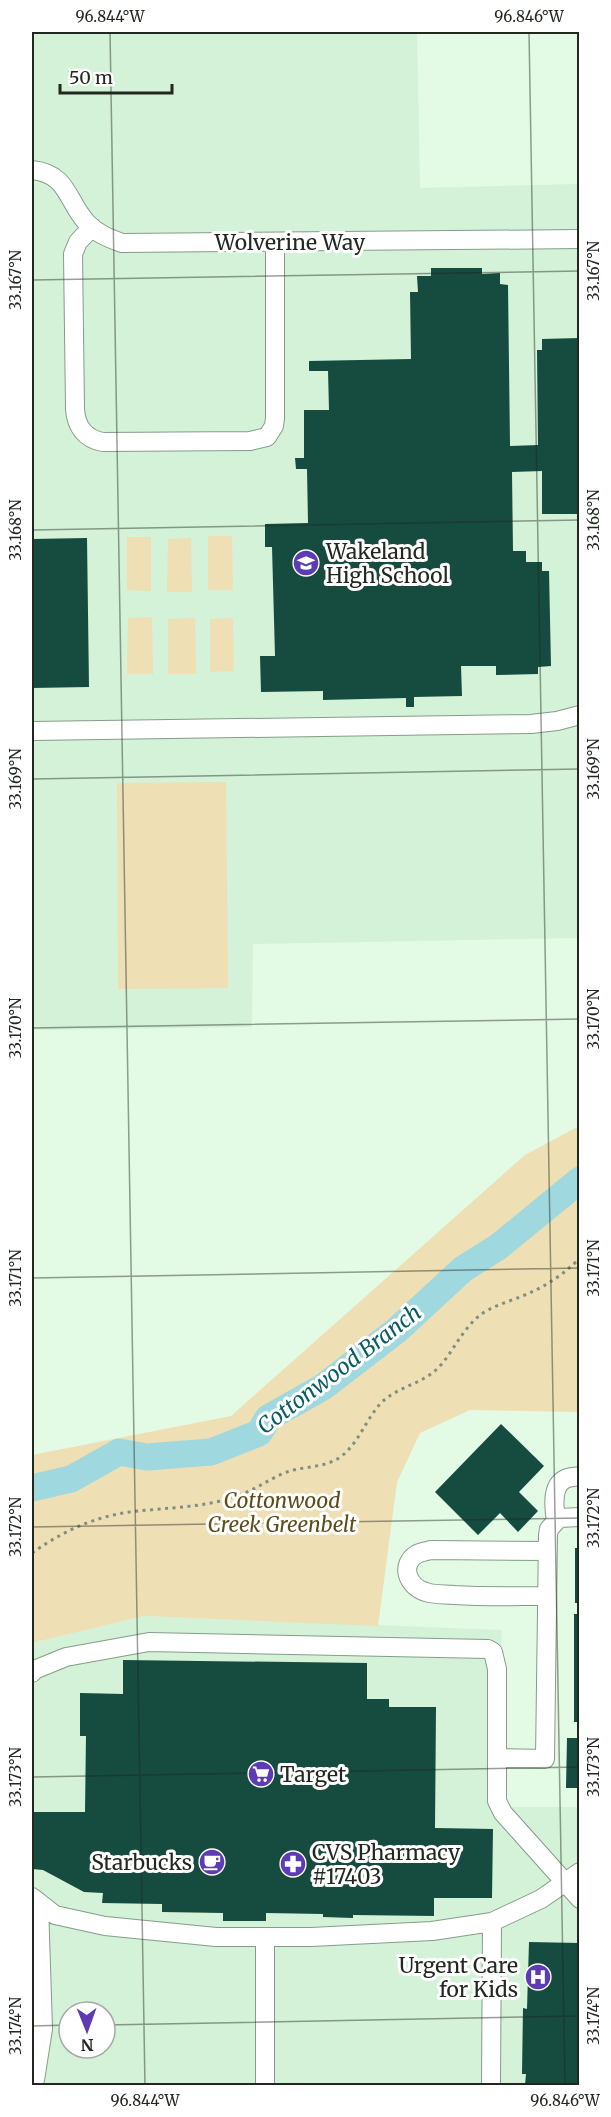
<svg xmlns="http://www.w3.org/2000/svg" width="611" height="2117" viewBox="0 0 611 2117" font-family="Merriweather,serif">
<rect width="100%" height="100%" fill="#e3fae5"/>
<path fill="#d4f2d7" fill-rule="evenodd" d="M32,32H417L420,188L579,184V938L253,944L252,1027L32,1030Z
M144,1616L502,1630L489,1807H579V2085H32V1643ZM69,2012H105V2048H69Z"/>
<path fill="#eedfb4" d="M208,536H232L233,590H208Z
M127,537H151V591L127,590Z
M191,538L192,592H167L168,539Z
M152,617L153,674H127L128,618Z
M195,618L196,674H168V619Z
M233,618L234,671L210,672V619Z
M226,782L228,988L118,989L117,783Z
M579,1126V1412L470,1410L420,1433L397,1482L378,1626L144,1616L32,1643V1455L231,1416L525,1155Z"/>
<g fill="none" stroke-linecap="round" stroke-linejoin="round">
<path stroke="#9fd8de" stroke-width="27" d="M32,1488L71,1479L119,1452L147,1457L211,1452L259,1433L268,1418L323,1387L397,1330L463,1269L498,1247L580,1180"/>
</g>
<path fill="#164b40" d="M431,268H482V274L500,273V284L508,285L510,446L538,445L537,350H542V339L579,338V514H542V471L512,472L513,551H526V562H542V571H549L551,666L538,667V674L496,675V666H461L462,696L414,697V707H406V698L323,700V691L261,692L260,656H275L272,547H265V524L308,523L307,469H296L295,458H304V410H329L328,371H309V361L411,359L410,292H418L417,276H431Z
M87,538L89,687L32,688V539Z
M501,1424L544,1466L519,1492L538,1511L518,1532L500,1513L478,1535L435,1492Z
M575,1548H579V1603H575Z
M574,1614H579V1722H574Z
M123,1660L367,1663V1699H389V1707H436L435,1828L493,1829L492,1898H434V1916L353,1915V1918L323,1917V1914L266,1913V1921H223V1913L162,1912V1904L102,1903L103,1893L84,1892L43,1870L32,1869V1812H85L86,1736H80V1693L123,1694Z
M567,1738H579V1788H566Z
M529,1942L579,1943V2085H525L526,2074H522L523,2008L527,2009Z"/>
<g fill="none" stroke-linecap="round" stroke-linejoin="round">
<defs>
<path id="minor" d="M32,170C68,174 66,199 86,222C96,233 108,238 122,243L580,239
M92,227L78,242L73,254L75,409C76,426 85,439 103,442L250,441L267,437L274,426L275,418V242
M32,731L531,724L557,721L580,715
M580,1517L559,1518L549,1529L548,1535L545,1759L497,1758V1801L503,1813L580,1899
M556,1521C554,1508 551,1486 565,1479C569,1477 575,1477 580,1476
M547,1596C516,1596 485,1597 454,1595C445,1594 434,1595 426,1592C408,1587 399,1565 417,1554C421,1552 427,1551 431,1550L548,1551
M32,1673L34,1670L66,1657L149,1642L488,1649L493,1652L497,1669V1758
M32,1897L55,1915L105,1926L216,1937H311L432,1931L492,1922L541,1899L580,1872
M35,2080L43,2029L39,1904
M265,2086V1937
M491,2086L492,1922"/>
</defs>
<use href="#minor" stroke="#869c88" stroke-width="20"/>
<path stroke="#808f81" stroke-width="3" stroke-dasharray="3 4.5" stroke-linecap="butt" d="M32,1553C69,1527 103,1513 149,1510C181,1507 212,1506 242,1494C258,1488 271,1478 287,1472C304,1466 323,1468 339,1458C358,1445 365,1421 380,1404C396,1387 420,1385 437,1369C453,1353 460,1332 479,1316C490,1307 507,1302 520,1297C543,1288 562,1276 580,1258"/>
<use href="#minor" stroke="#fff" stroke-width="18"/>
</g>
<path fill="none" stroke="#202820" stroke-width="1.5" stroke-opacity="0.45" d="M110,32L145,2086M529,32L565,2086M32,280L580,271M32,530L580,520M32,779L580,769M32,1028L580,1019M32,1278L580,1268M32,1527L580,1518M32,1777L580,1767M105,2025L580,2016M32,2026L69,2025"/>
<defs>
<symbol id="school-disc" viewBox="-11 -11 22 22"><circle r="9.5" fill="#5c3bb3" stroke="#fff"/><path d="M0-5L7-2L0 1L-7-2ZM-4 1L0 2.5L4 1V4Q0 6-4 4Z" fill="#fff"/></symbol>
<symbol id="supermarket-disc" viewBox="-11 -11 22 22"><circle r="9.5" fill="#5c3bb3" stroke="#fff"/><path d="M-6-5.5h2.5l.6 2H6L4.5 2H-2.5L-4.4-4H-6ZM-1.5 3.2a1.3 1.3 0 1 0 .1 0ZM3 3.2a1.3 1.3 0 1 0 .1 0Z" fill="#fff"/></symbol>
<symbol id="cafe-disc" viewBox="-11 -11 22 22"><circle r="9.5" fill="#5c3bb3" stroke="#fff"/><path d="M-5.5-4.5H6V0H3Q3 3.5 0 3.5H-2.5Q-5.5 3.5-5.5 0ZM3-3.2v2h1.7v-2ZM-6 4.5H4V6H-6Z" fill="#fff"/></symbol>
<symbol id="pharmacy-disc" viewBox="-11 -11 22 22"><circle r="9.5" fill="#5c3bb3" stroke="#fff"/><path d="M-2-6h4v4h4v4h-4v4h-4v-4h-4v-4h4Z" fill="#fff"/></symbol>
<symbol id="hospital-disc" viewBox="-11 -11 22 22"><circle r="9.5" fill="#5c3bb3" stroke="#fff"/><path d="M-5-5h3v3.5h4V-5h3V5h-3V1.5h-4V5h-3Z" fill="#fff"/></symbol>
</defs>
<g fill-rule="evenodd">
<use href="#school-disc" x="291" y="548" width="30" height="30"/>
<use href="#supermarket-disc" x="246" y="1759" width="30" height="30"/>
<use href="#cafe-disc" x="197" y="1847" width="30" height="30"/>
<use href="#pharmacy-disc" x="278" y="1849" width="30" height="30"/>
<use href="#hospital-disc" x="523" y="1962" width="30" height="30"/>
</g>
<g text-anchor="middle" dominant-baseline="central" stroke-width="6" stroke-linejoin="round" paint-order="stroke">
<g font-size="21" fill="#202820" stroke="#fff">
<text x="290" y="242">Wolverine Way</text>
</g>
<g font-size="21" fill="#202820" stroke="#fff" text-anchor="start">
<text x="326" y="551">Wakeland<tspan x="326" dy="24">High School</tspan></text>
<text x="280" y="1774">Target</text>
<text x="312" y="1852">CVS Pharmacy<tspan x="312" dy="24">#17403</tspan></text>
<text x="192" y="1862" text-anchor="end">Starbucks</text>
<text x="518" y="1965" text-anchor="end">Urgent Care<tspan x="518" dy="24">for Kids</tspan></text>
</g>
<g font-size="21" font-style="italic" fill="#5d4c1a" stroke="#fff">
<text x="282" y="1500">Cottonwood<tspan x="282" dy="24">Creek Greenbelt</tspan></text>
</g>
<g font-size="22" font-style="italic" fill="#095c63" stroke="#fff">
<text transform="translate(339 1369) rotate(-37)">Cottonwood Branch</text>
</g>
</g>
<rect width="611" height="2117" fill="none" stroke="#ffffff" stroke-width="66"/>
<g transform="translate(87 2030) rotate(179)"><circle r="28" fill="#ffffff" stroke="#a6a9a6" stroke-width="1.5"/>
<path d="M0-4.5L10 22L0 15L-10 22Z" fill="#5c3bb3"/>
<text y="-9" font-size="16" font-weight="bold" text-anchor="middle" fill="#202820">N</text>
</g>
<path d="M60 84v9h112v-9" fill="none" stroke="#202820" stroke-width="3"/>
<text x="69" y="84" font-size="18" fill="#202820" stroke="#ffffff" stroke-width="4.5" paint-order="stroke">50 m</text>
<rect x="33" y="33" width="545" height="2051" fill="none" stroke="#202820" stroke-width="2"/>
<g font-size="15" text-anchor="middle" fill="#202820">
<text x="110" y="22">96.844°W</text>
<text x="529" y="22">96.846°W</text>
<text transform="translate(594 271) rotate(-90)" y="5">33.167°N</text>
<text transform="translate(16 280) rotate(-90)" y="5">33.167°N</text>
<text transform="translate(594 520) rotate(-90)" y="5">33.168°N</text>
<text transform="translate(16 530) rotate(-90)" y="5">33.168°N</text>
<text transform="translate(594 769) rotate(-90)" y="5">33.169°N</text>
<text transform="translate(16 779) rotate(-90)" y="5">33.169°N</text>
<text transform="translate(594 1019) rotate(-90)" y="5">33.170°N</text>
<text transform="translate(16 1028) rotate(-90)" y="5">33.170°N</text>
<text transform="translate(594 1268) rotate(-90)" y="5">33.171°N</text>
<text transform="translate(16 1278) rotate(-90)" y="5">33.171°N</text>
<text transform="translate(594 1518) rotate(-90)" y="5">33.172°N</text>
<text transform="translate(16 1527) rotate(-90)" y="5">33.172°N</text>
<text transform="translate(594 1767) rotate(-90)" y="5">33.173°N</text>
<text transform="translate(16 1777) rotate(-90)" y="5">33.173°N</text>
<text transform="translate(594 2016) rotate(-90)" y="5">33.174°N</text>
<text transform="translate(16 2026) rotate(-90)" y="5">33.174°N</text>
<text x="145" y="2106">96.844°W</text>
<text x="565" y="2106">96.846°W</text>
</g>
</svg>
